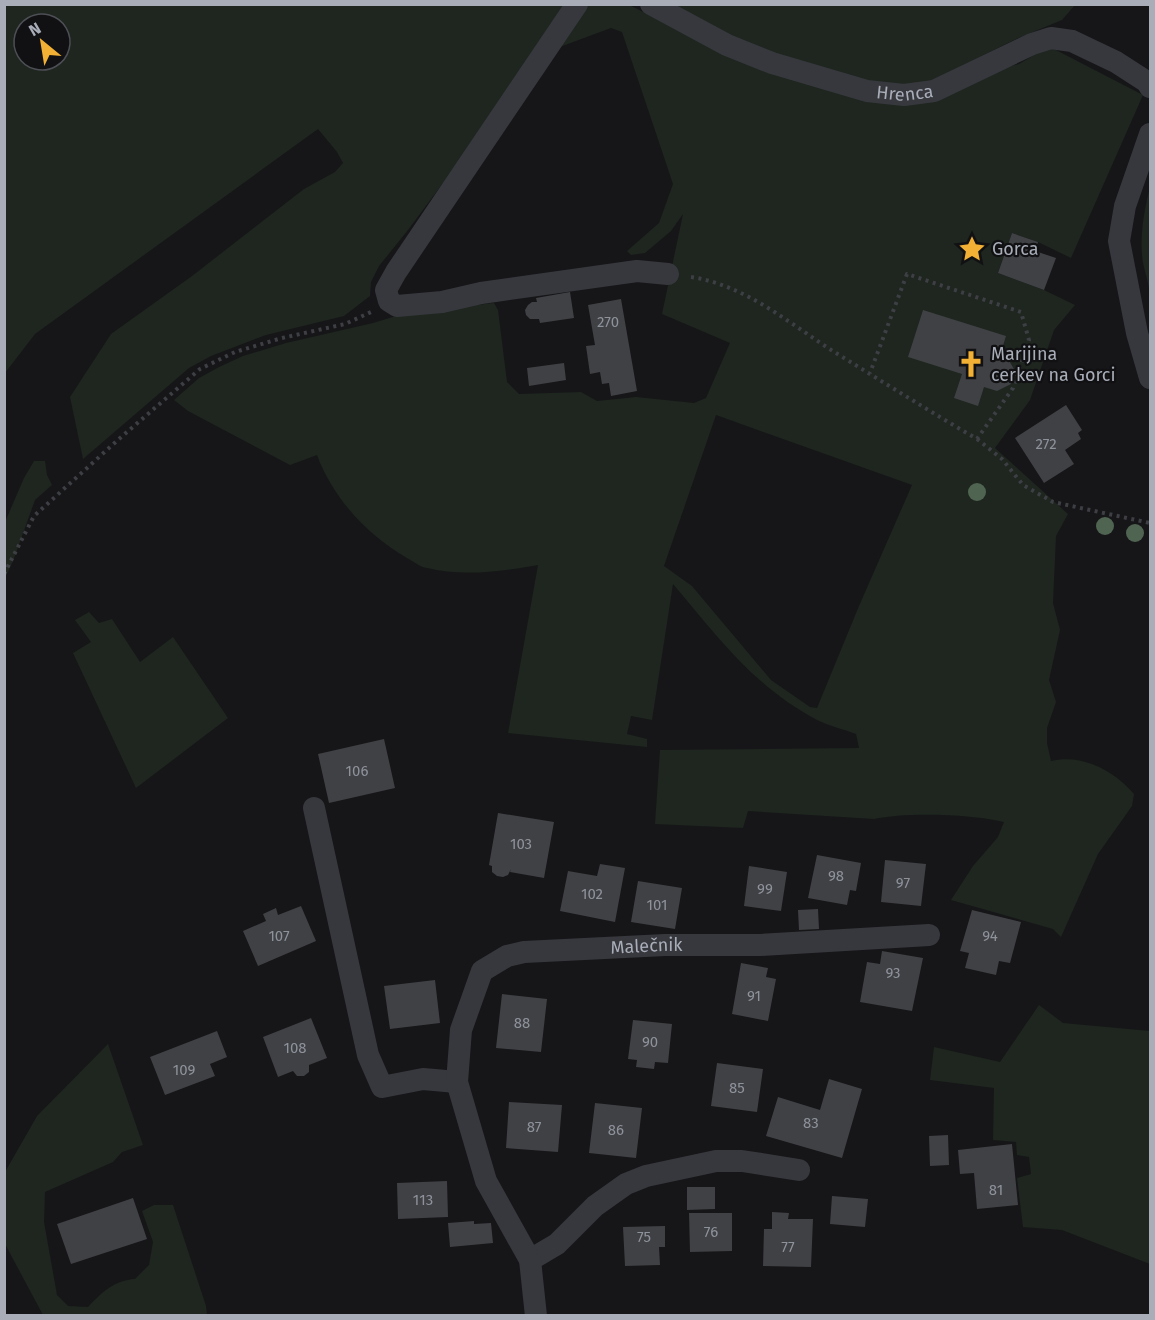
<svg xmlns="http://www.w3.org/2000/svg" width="1155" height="1320" viewBox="0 0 1155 1320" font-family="'Fira Sans',sans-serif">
<rect width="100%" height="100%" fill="#161618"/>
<path fill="#1e261f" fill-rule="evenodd" d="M5,5H564L484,128L408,230L379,266L371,282L370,296L344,316L266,335L211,356L189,368L83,459L70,397L111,334L192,276L304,189L335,172L343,163L337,152L318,129L35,334L5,373ZM24,24H60V60H24Z
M584,5H629L741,60L875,99L1019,64L1046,48L1054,49L1143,95L1071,258L1038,242L1012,233L998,273L1044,290L1075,305L1054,330L1030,400L995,448L1068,514L1056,536L1053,603L1060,630L1049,680L1056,702L1047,728V743L1051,761C1083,754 1113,770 1134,794L1132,806L1098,854L1061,937L1053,929L951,900L973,866L998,837L1004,822C973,814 905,812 874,819L748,811L743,828L655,824L660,750L859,748L856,734C843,729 829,726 817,720C754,687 717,636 673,584L652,720L631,716L627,734L647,739V747L508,733L538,565C504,571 462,577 427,568C420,567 413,561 407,558C367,535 333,498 317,455L290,465L188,411L174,400L199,378L219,367L243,356L286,343L373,323L409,312L494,303L498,310L507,382L519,394L581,392L597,401L636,397L694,403L706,398L730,343L662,314L683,214L671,231L645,253L631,255L627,251L659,223L673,184L622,32L611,28L557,48ZM716,415L912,485L859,606L817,708L810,707L771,680L692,586L664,566Z
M667,5H1075L1062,20L1016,39L929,82L906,85L876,83L748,47Z
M1150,187V300C1150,287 1146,276 1143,263C1139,238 1144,211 1150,187Z
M34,461H45L47,475L52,485L35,500L13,561L5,578V522L24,478Z
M89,612L99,623L112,619L140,662L173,637L228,718L136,788L73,653L91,642L75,620Z
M1039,1005L1063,1023L1150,1031V1264L1062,1230L1023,1227L1017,1178L1031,1174L1029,1157L1017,1155L1016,1142L993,1140L994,1088L930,1080L934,1047L1000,1062Z
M108,1044L143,1145L122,1152L113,1162L45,1192L44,1222L57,1295L68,1306L88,1307C102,1292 115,1280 135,1279L149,1265L153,1242L142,1211L154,1205H173L206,1306L207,1315H43L5,1244V1172L37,1116Z"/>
<path fill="#404145" d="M1012,233L1038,242L1035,251L1056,258L1044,290L998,273Z
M570,292L574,318L540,323L539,319H530L526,315L525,310L528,305L532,302H537L536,298Z
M621,299L637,391L611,396L609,383L602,384L600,372L590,374L586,346L595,345L588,305Z
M923,310L1006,336L1001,352L1007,357L1015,371L1011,384L997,391L984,387L978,406L954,398L962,374L908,357Z
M564,363L566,380L529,386L527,368Z
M1066,405L1082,430L1078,433L1081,439L1065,450L1074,464L1044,483L1015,438Z
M384,739L395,788L329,803L318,754Z
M498,813L554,822L544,878L510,872L511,869L508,875L503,877L497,876L492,872V866L489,865Z
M817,855L861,863L856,891L850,890L847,905L808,898Z
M885,860L926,864L921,906L881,902Z
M600,864L625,868L615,922L560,911L568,871L597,876Z
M749,866L787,872L781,911L744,906Z
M638,881L682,888L675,929L631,922Z
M301,906L316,941L258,966L243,931L266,921L263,914L276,908L278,915Z
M818,909L819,929L799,930L798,910Z
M972,910L1021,922L1010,963L999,961L996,975L965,968L969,953L960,951Z
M882,951L923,958L912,1011L860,1002L867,962L880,964Z
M741,963L768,968L766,977L776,979L768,1021L732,1014Z
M435,980L440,1023L390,1029L384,986Z
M502,994L547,999L541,1052L496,1048Z
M311,1018L327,1058L309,1065V1072L304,1076H297L293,1071L278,1077L263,1037Z
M633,1020L672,1024L668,1063L655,1062L654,1069L636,1067L637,1060L628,1059Z
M217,1031L227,1057L210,1064L215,1076L165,1095L150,1057Z
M717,1063L763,1069L757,1112L711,1106Z
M829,1079L862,1089L842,1158L766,1136L778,1097L820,1110Z
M509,1102L562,1105L558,1152L506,1148Z
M595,1103L642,1108L636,1158L589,1153Z
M948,1135L949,1165L930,1166L929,1136Z
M1012,1144L1018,1205L977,1209L974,1173L960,1174L958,1150Z
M447,1181L448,1217L398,1219L397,1183Z
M687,1187H715V1209L687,1210Z
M832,1196L868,1199L865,1227L830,1224Z
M133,1198L147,1239L71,1264L57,1224Z
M772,1212L789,1213L788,1219H813L811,1267L763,1266L764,1229H772Z
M689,1213H732V1251L690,1252Z
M474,1221V1224L491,1223L493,1243L450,1247L448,1223Z
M665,1226V1247H659L660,1265L625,1266L623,1227Z"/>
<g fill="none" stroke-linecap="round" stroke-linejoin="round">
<path stroke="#3d3f44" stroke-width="4" stroke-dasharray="3 4.5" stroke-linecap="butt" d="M691,277C746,285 791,325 836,353C883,382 929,411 977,439L1013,388L1029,340L1021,312L907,274L870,373
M977,439L1002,459L1023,485L1053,502L1150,523
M4,574L34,516L119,439L200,369L235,352L282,338L345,324L371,312"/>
<g stroke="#37383d" stroke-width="22">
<path d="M577,4L396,272L386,290L389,301L397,306L442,302L481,293L637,271L668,274"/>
<path id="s1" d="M651,4L727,45L772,63L867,91L904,95L934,91L1032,44L1051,38L1072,41L1116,62L1147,82L1150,87"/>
<path d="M1150,134L1125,206L1119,241L1137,333L1150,378"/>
<path d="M314,808L368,1055L382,1087L423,1079L457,1082"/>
<path d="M530,1260L557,1244L595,1206L626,1184L646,1176L716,1161H742L799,1170"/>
<path id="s2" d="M536,1316L530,1260L486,1181L457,1082L461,1030L482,971L507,956L524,952L665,945H760L929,935"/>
</g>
</g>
<g fill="#506452">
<circle cx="977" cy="492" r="9"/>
<circle cx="1105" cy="526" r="9"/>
<circle cx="1135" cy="533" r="9"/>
</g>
<defs>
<symbol id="sight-bare" viewBox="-9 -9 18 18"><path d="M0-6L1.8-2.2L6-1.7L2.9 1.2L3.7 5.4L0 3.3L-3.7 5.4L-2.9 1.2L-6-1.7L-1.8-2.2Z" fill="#f2b134" stroke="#111113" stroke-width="2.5" paint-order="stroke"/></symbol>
<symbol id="church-bare" viewBox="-9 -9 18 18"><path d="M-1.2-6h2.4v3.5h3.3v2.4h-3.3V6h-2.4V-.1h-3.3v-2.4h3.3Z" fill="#f2b134" stroke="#111113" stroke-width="2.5" paint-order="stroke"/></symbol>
</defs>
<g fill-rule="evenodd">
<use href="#sight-bare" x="953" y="230" width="38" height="38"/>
<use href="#church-bare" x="952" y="345" width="38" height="38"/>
</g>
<g text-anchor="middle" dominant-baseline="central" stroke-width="4.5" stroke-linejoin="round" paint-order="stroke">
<g font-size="15" fill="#8e929b">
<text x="608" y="322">270</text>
<text x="1046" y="444">272</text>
<text x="357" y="771">106</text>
<text x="521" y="844">103</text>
<text x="836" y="876">98</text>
<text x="903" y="883">97</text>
<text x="765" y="889">99</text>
<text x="592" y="894">102</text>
<text x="657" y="905">101</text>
<text x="279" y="936">107</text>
<text x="990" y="936">94</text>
<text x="893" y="973">93</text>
<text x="754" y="996">91</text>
<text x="522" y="1023">88</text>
<text x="650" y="1042">90</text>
<text x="295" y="1048">108</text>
<text x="184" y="1070">109</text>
<text x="737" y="1088">85</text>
<text x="811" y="1123">83</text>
<text x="534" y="1127">87</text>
<text x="616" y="1130">86</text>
<text x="996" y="1190">81</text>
<text x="423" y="1200">113</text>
<text x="711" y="1232">76</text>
<text x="644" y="1237">75</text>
<text x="788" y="1247">77</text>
</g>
<g font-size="18" fill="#a8adb8" stroke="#111113">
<text stroke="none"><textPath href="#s1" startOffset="272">Hrenca</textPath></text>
<text stroke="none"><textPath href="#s2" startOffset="534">Malečnik</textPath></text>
</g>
<g font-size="18" fill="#a8adb8" stroke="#111113" text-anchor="start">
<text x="992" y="249">Gorca</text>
<text x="991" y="354">Marijina<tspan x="991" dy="21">cerkev na Gorci</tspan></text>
</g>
</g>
<rect width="1155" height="1320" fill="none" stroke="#a8adb8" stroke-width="12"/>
<g transform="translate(42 42) rotate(330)"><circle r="28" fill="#111113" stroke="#4d4f55" stroke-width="1.5"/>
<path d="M0-4.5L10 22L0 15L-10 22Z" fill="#f2b134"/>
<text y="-9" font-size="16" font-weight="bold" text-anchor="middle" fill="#a8adb8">N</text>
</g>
</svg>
